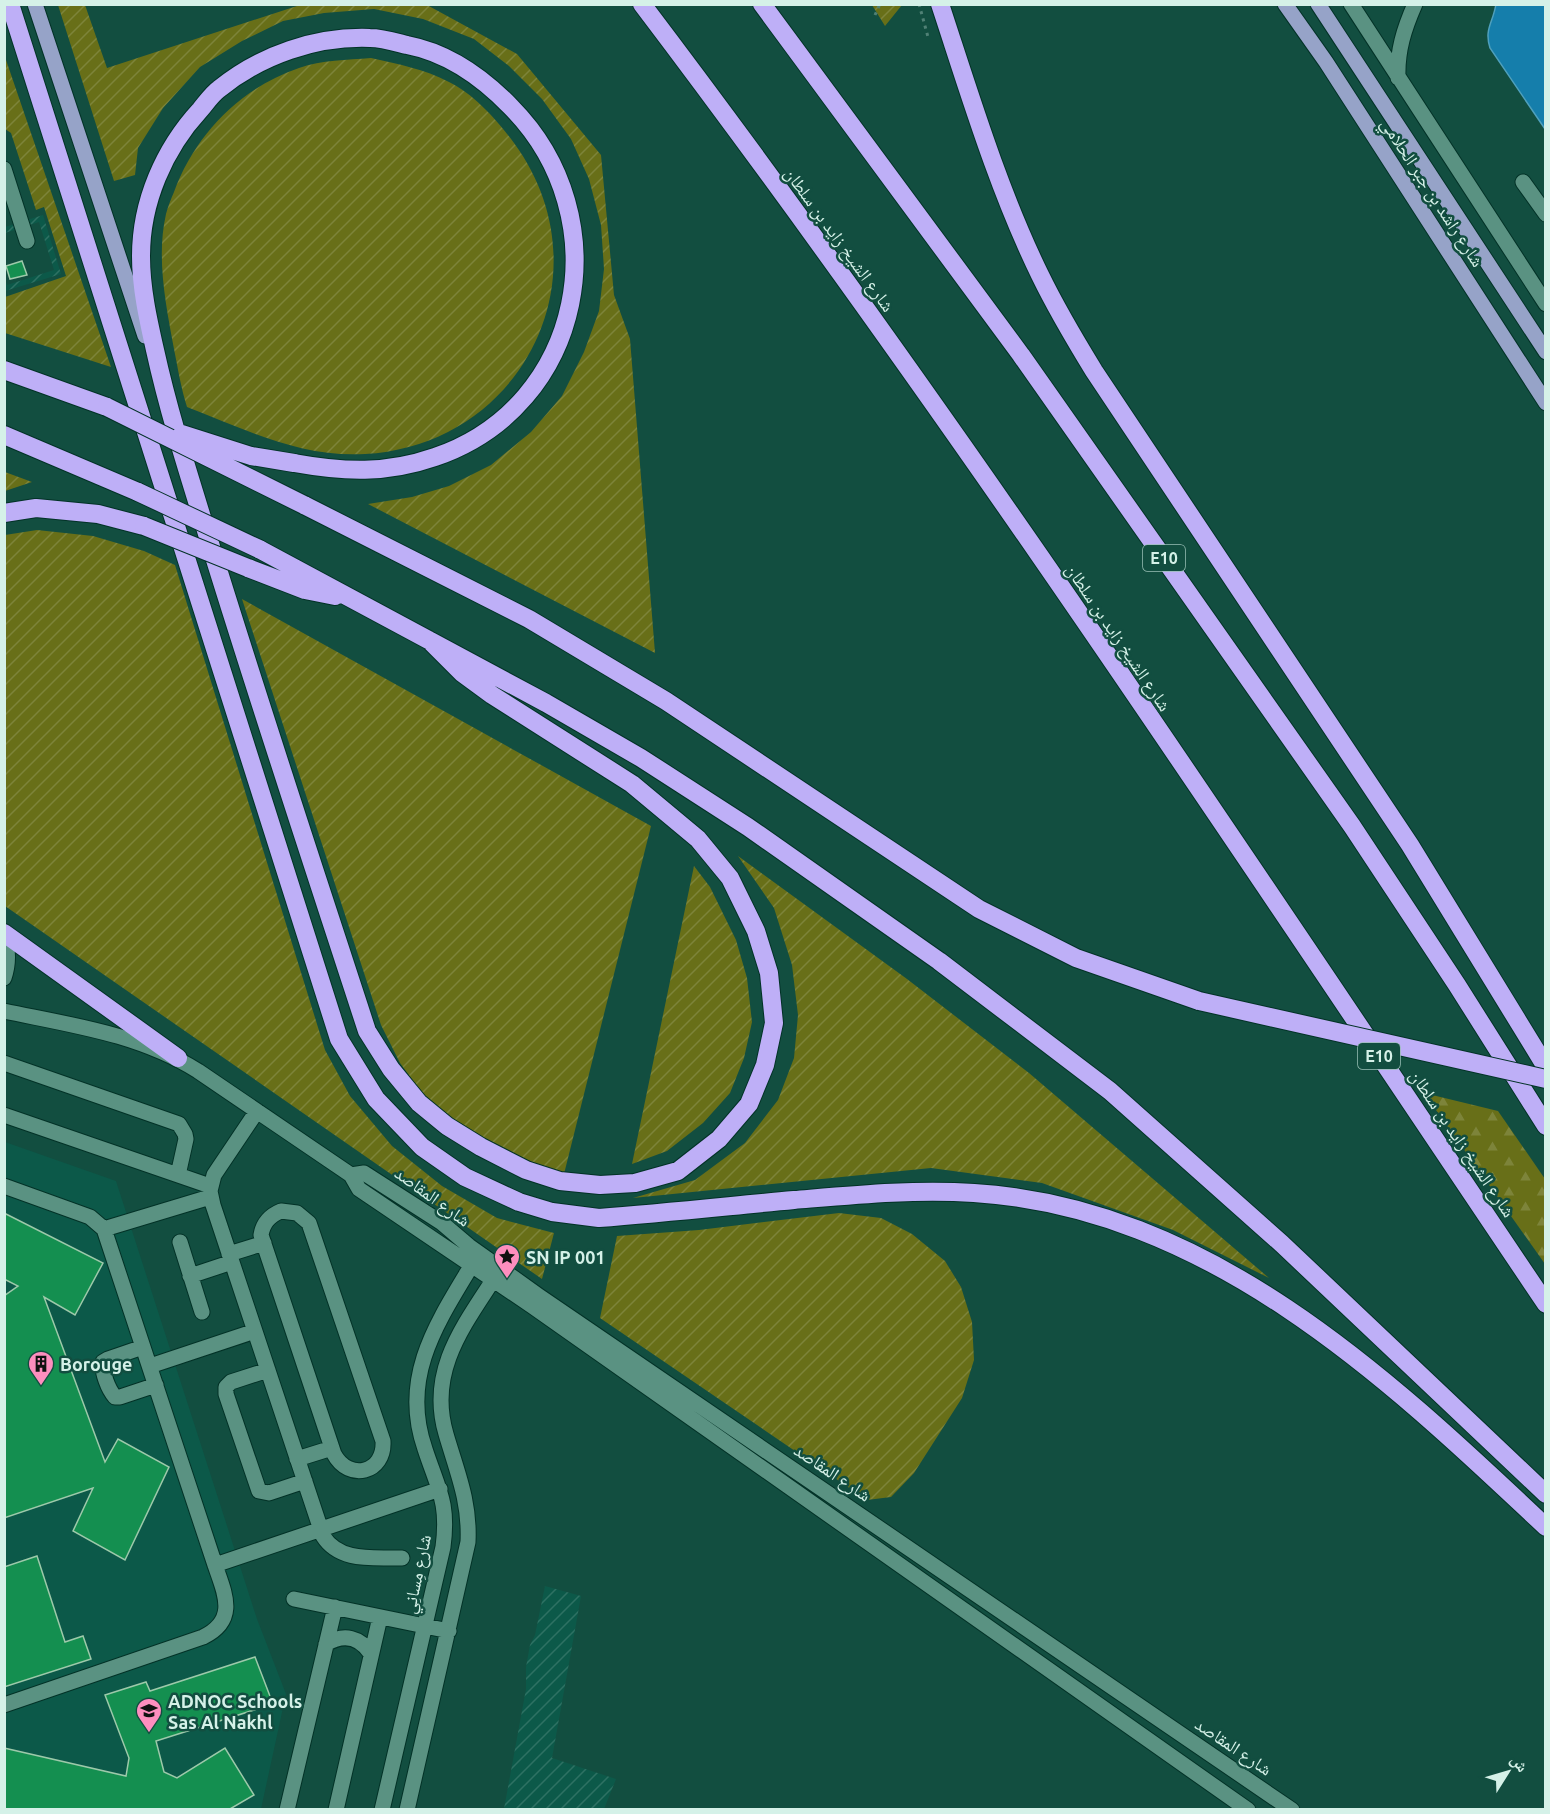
<svg xmlns="http://www.w3.org/2000/svg" width="1550" height="1814" viewBox="0 0 1550 1814" font-family="Ubuntu,'Noto Naskh Arabic',sans-serif">
<defs>
<pattern id="industrial-furrows" width="10" height="10" patternUnits="userSpaceOnUse" patternTransform="scale(1.5)"><rect width="10" height="10" fill="#0c5949"/><path d="M-1 1l2-2M0 10L10 0M9 11l2-2" fill="none" stroke="#2e7163"/></pattern>
<pattern id="forest-firs" width="22" height="20" patternUnits="userSpaceOnUse" patternTransform="scale(1.5)"><rect width="22" height="20" fill="#686f18"/><path d="M5 1l3.5 6h-7zM16 11l3.5 6h-7z" fill="#7d843a"/></pattern>
<pattern id="garden-furrows" width="10" height="10" patternUnits="userSpaceOnUse" patternTransform="scale(1.5)"><rect width="10" height="10" fill="#686f18"/><path d="M-1 1l2-2M0 10L10 0M9 11l2-2" fill="none" stroke="#7d843a"/></pattern>
</defs>
<rect width="100%" height="100%" fill="#124e40"/>
<path fill="#0c5949" d="M5,1142L116,1181L257,1619L286,1694L261,1809L5,1810Z"/>
<path fill="url(#industrial-furrows)" d="M43,215L61,274L5,291L4,277L7,285L54,270L39,222L5,233V227Z
M545,1586L581,1596L552,1758L616,1779L604,1809H504L526,1689V1667L530,1645L535,1635Z"/>
<path fill="url(#forest-firs)" d="M1424,1093L1498,1111L1545,1179V1264Z"/>
<path fill="url(#garden-furrows)" d="M300,5H427L517,54L601,155L614,295L630,339L655,653L368,504L412,497L449,486L491,465L531,432L562,396L584,352L599,311L604,269L601,225L589,179L571,139L542,99L509,66L474,39L423,19L374,9L324,13L283,21L242,41L200,67L163,108L138,148L135,175L114,181L58,5H85L107,68Z
M872,5H902L885,26Z
M5,57L111,367L5,333V297L66,276L44,207L36,210L11,133L5,129Z
M371,58C398,64 424,69 449,82C474,94 498,121 514,143C609,273 523,445 365,454C302,458 244,429 187,407C181,388 178,369 174,349C166,305 156,258 166,214C168,206 171,199 174,192C195,135 240,88 299,68C322,60 347,60 371,58Z
M4,472H5L32,482L5,491Z
M37,530L93,536L144,551L175,565L325,1050L350,1096L392,1146L442,1186L497,1218L554,1233L542,1279L5,906V535Z
M242,599L651,826L564,1174L528,1164L453,1123L425,1097L400,1063L381,1025Z
M738,856L907,979L1029,1073L1269,1278L1173,1230L1042,1183L931,1168L633,1198L695,1180L745,1143L778,1100L794,1058L798,1015L792,965L774,908Z
M694,866L710,887L736,940L747,978L752,1022L744,1058L730,1093L703,1123L667,1151L632,1164Z
M839,1213L881,1218L912,1234L945,1261L961,1287L972,1322L974,1360L962,1398L914,1473L891,1497L867,1500L600,1318L617,1236L699,1230Z"/>
<path fill="#157eab" stroke="#4fa0bd" stroke-width="1.5" d="M1496,4L1545,5V129L1490,48C1484,29 1493,23 1496,4Z"/>
<path fill="#148f50" stroke="#9dc9aa" stroke-width="1.5" d="M22,261L27,275L10,279L6,266Z
M4,1213L103,1263L75,1315L44,1297L105,1462L118,1439L169,1467L125,1560L73,1531L93,1488L4,1518V1296L18,1286L4,1279Z
M37,1556L65,1642L83,1636L91,1659L4,1687V1567Z
M255,1657L273,1704L156,1741L164,1772L177,1778L225,1748L254,1795L230,1809H4V1748L126,1776L129,1758L105,1695L146,1682L150,1691Z"/>
<g fill="none" stroke-linecap="round" stroke-linejoin="round">
<defs>
<path id="minor" d="M1351,4L1546,304
M1398,78C1397,51 1404,29 1415,4
M4,169L27,241
M1523,182L1546,214
M4,936C9,951 9,963 4,978
M4,1011C71,1025 139,1034 198,1071L351,1175L359,1189L532,1306L1248,1810
M4,1063L179,1124L185,1134L186,1139L178,1175
M257,1111L214,1175L210,1191L213,1205L323,1536C340,1563 374,1557 402,1558
M4,1115L210,1186
M351,1175L364,1173L442,1223L469,1246L539,1296L1292,1810
M4,1186L90,1217L104,1229L215,1565C225,1594 238,1620 203,1637L4,1705
M281,1211L297,1213L309,1223L383,1441C385,1473 349,1482 334,1454L261,1235C263,1223 269,1216 281,1211Z
M104,1229L210,1197
M180,1242L202,1312
M229,1254L264,1243
M190,1276L232,1262
M143,1347L108,1359L103,1362C102,1373 108,1389 115,1397H120L156,1385
M150,1366L255,1331
M268,1370L231,1382L226,1387V1394L259,1491L269,1493L305,1481
M297,1459L332,1448
M215,1565L440,1489
M294,1599L449,1631
M326,1644C344,1633 360,1637 371,1654
M287,1810L335,1607
M336,1810L380,1617
M382,1810L443,1547C449,1502 438,1489 425,1449C399,1375 439,1320 476,1258
M407,1810L468,1542C470,1501 457,1472 446,1434C427,1370 465,1324 497,1274"/>
<path id="major" d="M35,4L145,336
M1285,4L1326,62L1546,403
M1318,4L1546,352"/>
<path id="highway" d="M10,4L339,1039L376,1099L422,1147L465,1177L519,1202L552,1212L599,1218C664,1213 729,1206 794,1200C854,1195 914,1189 974,1193C1207,1208 1384,1374 1546,1527
M642,4C961,425 1251,866 1546,1304
M762,4L1021,355L1352,826L1457,985L1546,1126
M940,4C970,95 998,189 1040,275C1056,308 1075,340 1094,371L1410,845L1546,1067
M4,370L107,407
M4,435L138,492
M294,463C344,472 386,474 435,457C585,406 620,217 511,107C482,77 449,53 407,45C395,42 382,38 370,38C316,36 261,55 219,89C212,94 206,103 200,110C164,149 141,202 141,256C141,288 148,319 155,350C168,409 186,466 204,524C256,694 312,862 367,1031L391,1069L419,1103L447,1126L481,1147L526,1170L560,1181L600,1185L635,1183L678,1171L719,1139L749,1104L765,1065L774,1023L769,973L756,931L730,878L698,839L632,784L492,695L462,673L429,640
M304,505L529,619L666,701L979,909L1076,958L1199,1001
M4,513L36,508L98,514L144,526
M259,549L546,703L641,758L748,827L939,961L1110,1091L1282,1244L1546,1494
M248,568L305,590L335,596
M4,933L178,1058"/>
</defs>
<use href="#minor" stroke="#033227" stroke-width="17"/>
<use href="#major" stroke="#033227" stroke-width="17"/>
<use href="#highway" stroke="#033227" stroke-width="20"/>
<path stroke="#508175" stroke-width="3" stroke-dasharray="3 4.5" stroke-linecap="butt" d="M919,4L928,37
M875,15L880,4"/>
<use href="#minor" stroke="#5a9282" stroke-width="15"/>
<use href="#major" stroke="#96a3c8" stroke-width="15"/>
<use href="#highway" stroke="#beaff7" stroke-width="18"/>
<defs>
<path id="highway-bridge" d="M107,407L304,505
M182,434L251,456L294,463
M138,492L259,549
M144,526L248,568
M1199,1001L1546,1079"/>
</defs>
<use href="#highway-bridge" stroke="#033227" stroke-width="20" stroke-linecap="butt"/>
<use href="#highway-bridge" stroke="#beaff7" stroke-width="18"/>
</g>
<defs>
<symbol id="sight-pin" viewBox="-11 -11 22 30"><path d="M0 17L-7.5 6A9.5 9.5 0 1 1 7.5 6Z" fill="#fd8ebe" stroke="#124e40"/><path d="M0-6L1.8-2.2L6-1.7L2.9 1.2L3.7 5.4L0 3.3L-3.7 5.4L-2.9 1.2L-6-1.7L-1.8-2.2Z" fill="#111"/></symbol>
<symbol id="building-pin" viewBox="-11 -11 22 30"><path d="M0 17L-7.5 6A9.5 9.5 0 1 1 7.5 6Z" fill="#fd8ebe" stroke="#124e40"/><path d="M-4-6H4V6H1V3H-1V6H-4ZM-2.5-4.3h1.7v1.8h-1.7ZM.8-4.3h1.7v1.8H.8ZM-2.5-1h1.7V.8h-1.7ZM.8-1h1.7V.8H.8Z" fill="#111"/></symbol>
<symbol id="school-pin" viewBox="-11 -11 22 30"><path d="M0 17L-7.5 6A9.5 9.5 0 1 1 7.5 6Z" fill="#fd8ebe" stroke="#124e40"/><path d="M0-5L7-2L0 1L-7-2ZM-4 1L0 2.5L4 1V4Q0 6-4 4Z" fill="#111"/></symbol>
</defs>
<g fill-rule="evenodd">
<use href="#sight-pin" x="492" y="1242" width="30" height="40"/>
<use href="#building-pin" x="26" y="1349" width="30" height="40"/>
<use href="#school-pin" x="134" y="1696" width="30" height="40"/>
</g>
<g text-anchor="middle" dominant-baseline="central" stroke-width="5" stroke-linejoin="round" paint-order="stroke">
<g fill="#124e40" stroke="#9ac0b6" stroke-width="1.5">
<rect x="1143" y="545" width="42" height="26" rx="4.5"/>
<rect x="1358" y="1043" width="42" height="26" rx="4.5"/>
</g>
<g font-size="16" font-weight="bold" fill="#d5f1e8">
<text x="1164" y="558">E10</text>
<text x="1379" y="1056">E10</text>
</g>
<g font-size="18" fill="#d5f1e8" stroke="#124e40">
<text transform="translate(1433 192) rotate(57)">شارع راشد بن جبر الحلامي</text>
<text transform="translate(840 239) rotate(54)">شارع الشيخ زايد بن سلطان</text>
<text transform="translate(1119 637) rotate(56)">شارع الشيخ زايد بن سلطان</text>
<text transform="translate(1463 1143) rotate(56)">شارع الشيخ زايد بن سلطان</text>
<text transform="translate(433 1196) rotate(36)">شارع المقاصد</text>
<text transform="translate(833 1472) rotate(34)">شارع المقاصد</text>
<text transform="translate(416 1574) rotate(-78)">شارع مِسانِي</text>
<text transform="translate(1234 1746) rotate(34)">شارع المقاصد</text>
</g>
<g font-size="18" font-weight="bold" fill="#d5f1e8" stroke="#124e40" text-anchor="start">
<text x="526" y="1257">SN IP 001</text>
<text x="60" y="1364">Borouge</text>
<text x="168" y="1701">ADNOC Schools<tspan x="168" dy="21">Sas Al Nakhl</tspan></text>
</g>
</g>
<rect width="1550" height="1814" fill="none" stroke="#d5f1e8" stroke-width="12"/>
<g transform="translate(1508 1772) rotate(53)" stroke="#124e40" stroke-width="4.5" paint-order="stroke">
<path d="M0-4.5L10 22L0 15L-10 22Z" fill="#d5f1e8"/>
<text y="-9" font-size="16" font-weight="bold" text-anchor="middle" fill="#d5f1e8">ش</text>
</g>
</svg>
